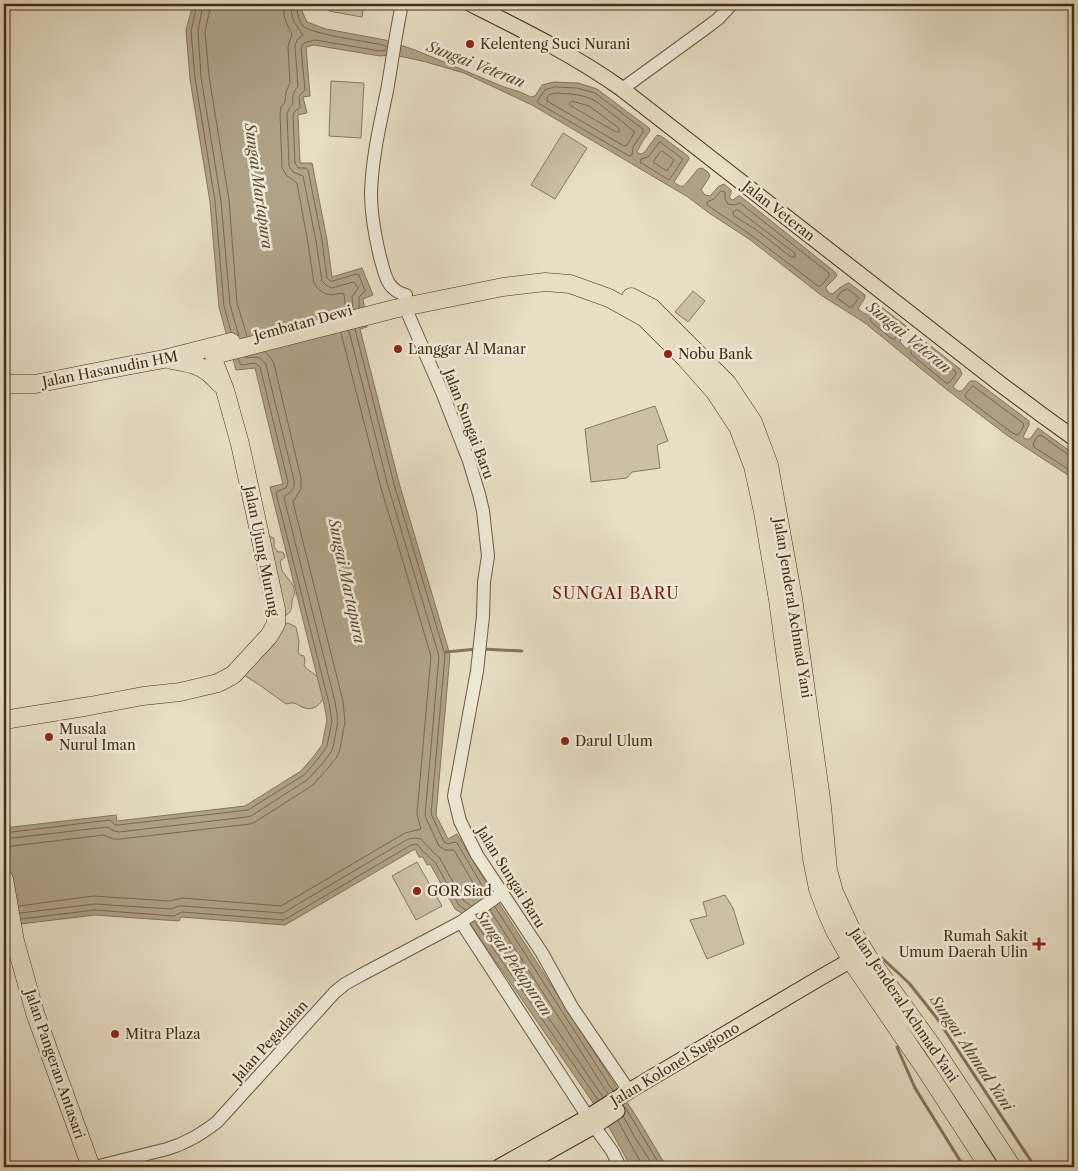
<svg xmlns="http://www.w3.org/2000/svg" width="1078" height="1171" viewBox="0 0 1078 1171" font-family="'Libre Caslon Text',serif">
<rect width="100%" height="100%" fill="#e7dec4"/>
<filter id="stains"><feTurbulence type="fractalNoise" baseFrequency=".004" numOctaves="4"/><feColorMatrix values="0 0 0 0 .2 0 0 0 0 .09 0 0 0 0 .02 0 0 0 .5 -.17"/></filter>
<radialGradient id="worn" r=".72"><stop offset=".6" stop-color="#630" stop-opacity="0"/><stop offset="1" stop-color="#630" stop-opacity=".3"/></radialGradient>
<path fill="#cbc0a6" stroke="#87775c" d="M331,4H364L362,17L329,11Z
M331,81L364,83L361,138L329,136Z
M563,133L587,148L555,199L531,185Z
M693,291L705,301L688,322L675,312Z
M655,406L668,441L657,445L660,468L632,472L627,478L591,482L585,429Z
M268,536L274,538V547L278,552H283L285,557L280,561L282,571L293,585L295,594C288,604 297,610 283,617Z
M288,623L296,627L299,642L298,652L300,655L304,656L305,661L304,665C307,671 312,671 316,676L320,677C321,681 324,688 324,692C324,703 314,711 305,708C296,705 296,701 286,704L261,686L241,673L280,626Z
M417,862L442,906L416,920L392,876Z
M725,895L733,908L744,944L707,959L690,920L707,916L703,902Z"/>
<path fill="#afa287" stroke="#847458" d="M193,4H303L302,11L307,22L326,29L385,40L415,50L504,87L520,92L531,97L535,96L542,85L554,82L578,83L597,89L649,128L650,131L642,142L637,152L640,154L644,153L657,135L661,136L688,156L689,159L674,182C678,185 680,187 684,186L698,169L702,168L708,172L710,176L701,190L705,195L710,196L719,186L724,184L731,190V194L729,197L732,200H733L738,196H740L835,272L837,276L826,287V289L829,293L833,294C837,289 842,286 848,283H849L865,295C865,301 860,304 858,309L865,314C874,311 870,307 875,302L906,326L908,330L901,339L900,342L907,349L918,336L960,369L962,374L953,387L958,391H962L970,381H976L1029,421V425L1023,437L1026,439H1030L1038,428L1074,454V479L1008,436L946,389L865,323L821,295L749,239L709,213L688,197L532,105L464,73L426,62L404,57L389,55L380,56L314,45L306,47L310,96L303,97L307,113L298,115L300,163H312L327,240L332,277L362,268L373,295L363,299L367,327L360,329L399,483L450,655L436,815L448,839L457,834L490,889L619,1091C637,1115 651,1142 667,1167H631L610,1129L596,1107L463,914L455,909L430,864L427,865L423,857H419L415,849L285,925L181,917L179,921L95,915L4,926V828L116,815L117,821L245,806L301,771L314,756L322,745L327,720L324,704L270,487L283,484L255,368L236,370L219,307L210,202L190,79L186,30Z"/>
<g fill="none" stroke-linecap="round" stroke-linejoin="round">
<path stroke="#79684c" stroke-width="1" d="M197,4L191,31L195,78L215,201L224,306L231,332
M203,4L198,31L201,77L221,201L230,305L239,336
M211,4L205,32L209,76L229,200L237,303L247,336
M284,4C282,15 287,24 292,34L288,47L290,83L286,92L285,102L281,107L280,113L282,168L287,176L297,183L308,243L314,283L318,289L326,294L332,295L342,293L344,294L346,311
M292,4C289,16 296,26 303,35L297,40L295,46L298,86C293,93 292,96 293,104L289,109L287,114L289,166L293,172L303,176L316,241L322,281L327,286L332,288L353,282L355,283L358,288L352,297L353,309
M298,4C296,11 298,20 303,26C311,34 369,42 383,45L387,47
M555,87L577,88L595,93L643,129V132L633,147L632,155L629,156L538,103V100L545,90Z
M556,93C571,94 584,94 597,102L634,131V133L627,145L624,146L547,101V98L549,95Z
M572,101L589,106L619,128V132H616L571,106L570,103Z
M660,142L683,159L676,170L669,180L640,162L641,159L648,157Z
M662,151L674,160L667,171L653,162L660,152Z
M721,191L725,192V199L728,204L734,205L740,203L829,273V276L821,286H818L751,235L707,205V202L714,199Z
M738,210L788,248L795,253V257H791L755,229L734,216L733,212Z
M848,289L859,298L851,308L837,298L841,292Z
M359,308V297L365,291L359,275L357,274L333,281H330L327,278L322,240L308,170L306,168H298L295,163L293,115L295,111L300,108L299,96L305,90L301,48L304,43L315,40L380,51L386,50
M877,312H880L900,328L901,331L895,339H892L870,321L871,318Z
M355,329L394,484L445,655L431,814L444,842L448,844L454,842L457,843L487,894
M349,331L388,486L439,656L425,816L439,846L445,850H454L482,898
M917,344H920L955,371L956,374L949,383H946L911,354V351Z
M973,386L1023,423L1024,426L1018,435H1016L1011,432L966,398L965,395Z
M1074,457L1070,456L1041,435L1038,436L1033,444L1034,447L1074,473
M4,833L110,820L115,825H118L248,810L304,775L318,759L327,746L332,721L329,703L276,493L278,491L286,488L288,482L260,367C255,360 248,365 241,365L238,359
M4,839L107,827L114,831L119,832L246,817L251,816L307,780L323,763L331,752L333,747L338,721L335,702L284,498L285,496C292,492 295,488 294,480L266,365C259,353 254,359 245,357
M4,847L104,835L113,839H120L250,824L255,822L313,785L328,768L337,757L340,749L345,722L343,701L293,502L301,489V478L274,364L270,357L265,352
M19,906L93,896L170,901L182,898L281,906L405,833L421,829L417,814L431,656L381,488L341,333
M495,907L613,1091
M490,910L608,1094
M20,913L95,904L171,909L178,906H182L283,913L408,839L415,838L421,839L434,853L439,857L463,900L471,906
M480,918L603,1097
M21,919L95,910L174,916L182,912L284,920L411,845C420,843 417,845 422,850C422,852 424,852 425,853C429,856 430,859 435,862L459,905L466,910
M475,922L598,1100
M625,1107L661,1167
M623,1116L634,1136L654,1167
M618,1121L640,1161L641,1167"/>
<path stroke="#847458" stroke-width="3" d="M483,649L522,651
M446,652L477,649
M882,958L909,983L936,1017L1035,1167
M897,1047L915,1088L964,1167"/>
<defs>
<path id="minor" d="M402,4C396,32 392,62 387,91C380,124 372,158 371,193C371,214 375,236 380,257C385,274 386,290 406,295
M622,89L706,28L718,19L732,4
M405,307L442,392L469,461L479,494L483,511L488,556L484,582L483,616L477,671L454,796L460,821L477,855L542,953L572,1007L629,1091
M461,922L588,1117
M594,1126L612,1151L620,1167
M95,1167L167,1149C187,1143 201,1134 217,1122L335,992L345,984L361,975L461,922L502,893"/>
<path id="major" d="M471,4C523,30 574,55 622,89L999,383L1042,415L1074,438
M499,1167L588,1117L629,1091L818,979L851,960H857L861,961
M521,1167L596,1125L617,1111"/>
<path id="highway" d="M631,297L652,308L727,383L753,422L769,465L793,598L822,806L828,870L834,892L851,929L868,957L933,1047L1012,1167
M171,360C194,364 204,365 220,384
M4,382L11,384H35L126,366L164,359L231,342
M4,720L90,706L143,696L180,692L218,683L233,675L269,636L276,624V609L240,444L225,390L214,362L215,357L218,354L394,309L503,287L545,282L570,284L609,298L645,318L686,359L715,392L738,427L753,466L763,512L778,600L804,793L812,859L818,889L827,913L835,931L856,968L928,1073L989,1167
M4,879L15,941L35,1013L91,1167"/>
</defs>
<use href="#minor" stroke="#6c5a3e" stroke-width="14"/>
<use href="#major" stroke="#432e12" stroke-width="17"/>
<use href="#highway" stroke="#432e12" stroke-width="19"/>
<use href="#minor" stroke="#efead9" stroke-width="12"/>
<use href="#major" stroke="#e7dec4" stroke-width="15"/>
<use href="#highway" stroke="#e7dec4" stroke-width="18"/>
</g>
<g fill="#8f2418" stroke="#efead9" stroke-width="2">
<circle cx="470" cy="44" r="5"/>
<circle cx="398" cy="349" r="5"/>
<circle cx="668" cy="354" r="5"/>
<circle cx="49" cy="737" r="5"/>
<circle cx="565" cy="741" r="5"/>
<circle cx="417" cy="891" r="5"/>
<path d="M1036.5 936.5h5v5h5v5h-5v5h-5v-5h-5v-5h5z"/>
<circle cx="115" cy="1034" r="5"/>
</g>
<g text-anchor="middle" dominant-baseline="central" stroke-width="5" stroke-linejoin="round" paint-order="stroke">
<g font-size="14" fill="#432e12" stroke="#efead9" text-anchor="start">
<text x="480" y="44">Kelenteng Suci Nurani</text>
<text x="408" y="349">Langgar Al Manar</text>
<text x="678" y="354">Nobu Bank</text>
<text x="59" y="729">Musala<tspan x="59" dy="16">Nurul Iman</tspan></text>
<text x="575" y="741">Darul Ulum</text>
<text x="427" y="891">GOR Siad</text>
<text x="1028" y="936" text-anchor="end">Rumah Sakit<tspan x="1028" dy="16">Umum Daerah Ulin</tspan></text>
<text x="125" y="1034">Mitra Plaza</text>
</g>
<g font-size="14" fill="#432e12" stroke="#efead9">
<text transform="translate(779 211) rotate(38)">Jalan Veteran</text>
<text transform="translate(303 323) rotate(-15)">Jembatan Dewi</text>
<text transform="translate(110 369) rotate(-11)">Jalan Hasanudin HM</text>
<text transform="translate(469 424) rotate(69)">Jalan Sungai Baru</text>
<text transform="translate(262 551) rotate(79)">Jalan Ujung Murung</text>
<text transform="translate(793 608) rotate(81)">Jalan Jenderal Achmad Yani</text>
<text transform="translate(511 877) rotate(58)">Jalan Sungai Baru</text>
<text transform="translate(904 1005) rotate(56)">Jalan Jenderal Achmad Yani</text>
<text transform="translate(270 1041) rotate(-48)">Jalan Pegadaian</text>
<text transform="translate(55 1064) rotate(71)">Jalan Pangeran Antasari</text>
<text transform="translate(675 1064) rotate(-31)">Jalan Kolonel Sugiono</text>
</g>
<g font-size="15" font-style="italic" fill="#5e4b2f" stroke="#efead9">
<text transform="translate(476 64) rotate(21)">Sungai Veteran</text>
<text transform="translate(259 186) rotate(82)">Sungai Martapura</text>
<text transform="translate(909 337) rotate(39)">Sungai Veteran</text>
<text transform="translate(347 581) rotate(78)">Sungai Martapura</text>
<text transform="translate(514 963) rotate(56)">Sungai Pekapuran</text>
<text transform="translate(972 1053) rotate(56)">Sungai Ahmad Yani</text>
</g>
<g font-size="16" letter-spacing="1" fill="#7a1f14" stroke="#efead9">
<text x="616" y="593">SUNGAI BARU</text>
</g>
</g>
<rect width="1078" height="1171" fill="none" stroke="#e7dec4" stroke-width="20"/>
<rect x="5" y="5" width="1068" height="1161" fill="none" stroke="#432e12" stroke-width="2.5"/>
<rect x="10" y="10" width="1058" height="1151" fill="none" stroke="#432e12"/>
<rect width="100%" height="100%" filter="url(#stains)"/>
<rect width="100%" height="100%" fill="url(#worn)"/>
</svg>
